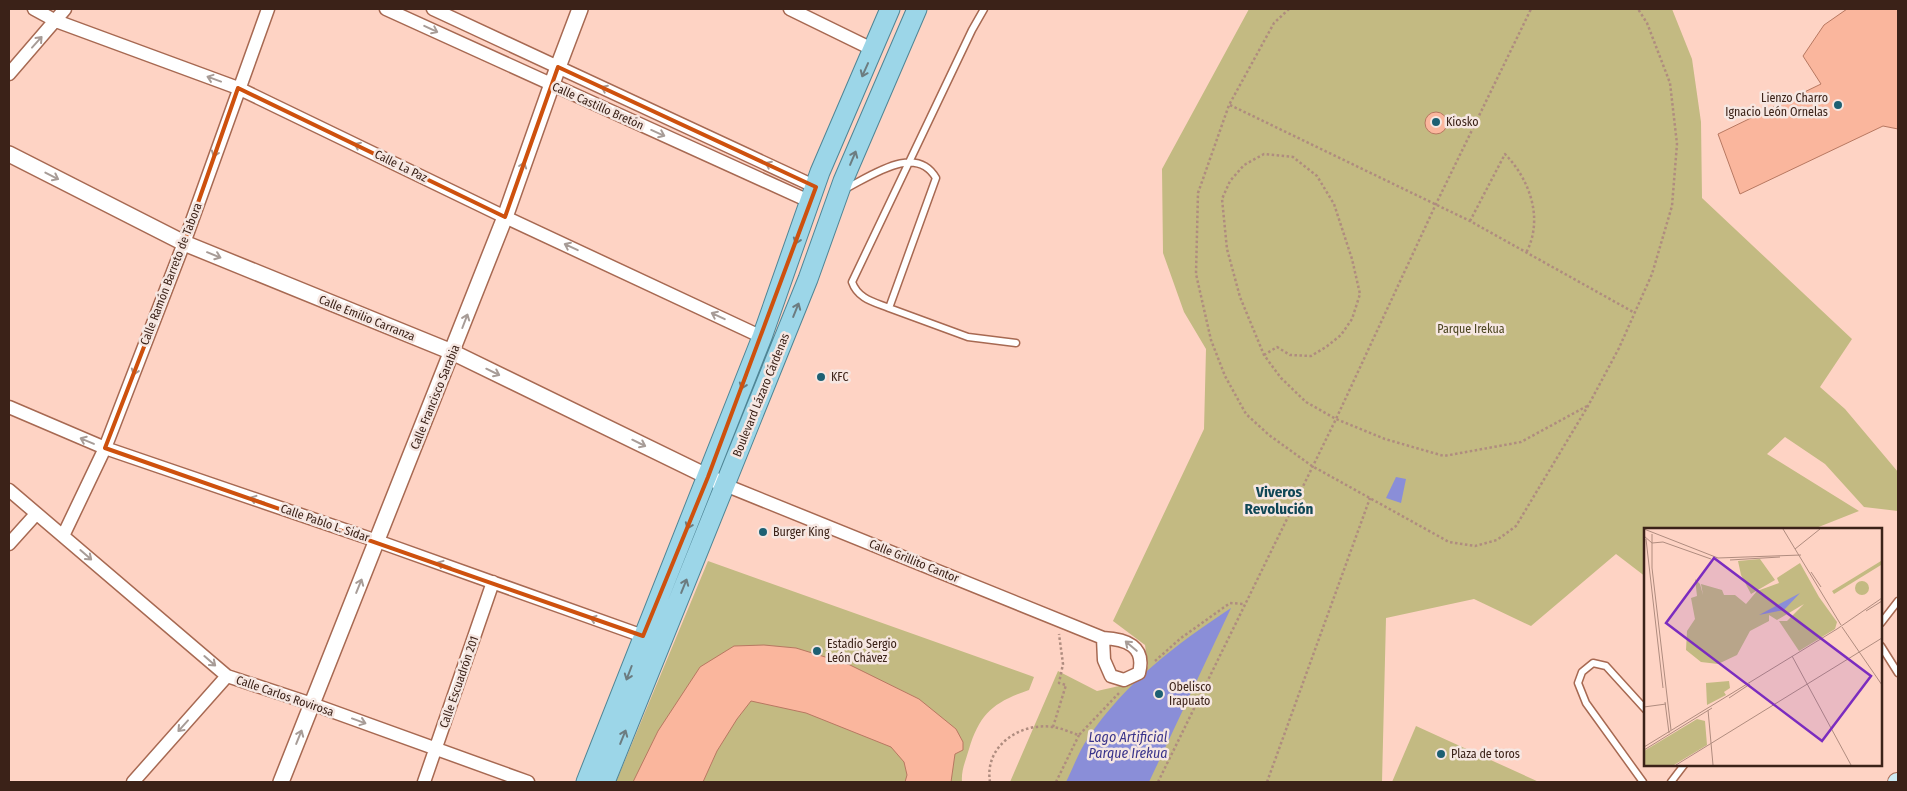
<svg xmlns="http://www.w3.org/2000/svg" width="1907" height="791" viewBox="0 0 1907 791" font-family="'Fira Sans Condensed',sans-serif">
<rect width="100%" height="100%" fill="#fed3c4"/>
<path fill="#c3ba82" d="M1249,9H1672L1692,59L1701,122L1702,198L1852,339L1820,387L1845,409L1898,472V511L1864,507L1825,464L1785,437L1767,454L1859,511L1811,530H1646V577L1616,554L1531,626L1474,599L1386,618L1382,782H1010L1058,671L1097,691L1128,684L1148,666L1145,645L1113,621L1204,429L1206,349L1184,312L1163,253L1162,169Z
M708,561L1034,677L1029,690C994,702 980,713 969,749C966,760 961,770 962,782H616Z
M1416,726L1539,782H1392Z"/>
<path fill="#8a8ed8" d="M1396,477L1406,479L1401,503L1386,498Z
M1231,608L1149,782H1066C1073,768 1079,751 1088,738C1126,682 1175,645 1231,608Z"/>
<path fill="#fab69d" stroke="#b77861" d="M1847,9H1898V129L1883,126L1740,194L1718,134L1821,84L1803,56L1824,25Z
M1425 123a11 11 0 1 1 22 0a11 11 0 1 1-22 0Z
M764,645L796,648L848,664L919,699L956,729L963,742V750L955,754L951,782H905L907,775L904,762L891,747L806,713L751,701L737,719L717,751L703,782H633L658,731L700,667L734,646Z"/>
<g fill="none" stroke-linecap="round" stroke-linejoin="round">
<defs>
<path id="service" d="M845,189C871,176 916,143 936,178L889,308L968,337L1016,343
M889,308C874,302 858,299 852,282L972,30L984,9
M1881,623L1898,601
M1881,646L1898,673
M1643,782L1586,703L1578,683L1582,672L1593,663L1606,666L1646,710
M1671,782L1684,765"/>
<path id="minor" d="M34,9L56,21L238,88L505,217L762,337
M386,9L811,202
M433,9L816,187
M790,9L874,50
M9,74L65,9
M9,407L105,448L377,541L643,636
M725,485L1103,638C1126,639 1146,646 1139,673L1124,680L1111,676L1104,660L1103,638
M9,490L227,676L312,704L528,782
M63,536L105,448L184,243L268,9
M9,544L36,514
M133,782L227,676
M424,782L493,582"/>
<path id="tertiary" d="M9,154L184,243L452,352L725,485
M281,782L505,217L558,67L580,9"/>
<path id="secondary" d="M1897,782H1898"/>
<path id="primary" d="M586,782L762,337L820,172L890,9
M605,782L808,279L843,181L917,9"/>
</defs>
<use href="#service" stroke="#a76952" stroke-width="9"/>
<use href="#minor" stroke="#a76952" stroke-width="15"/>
<use href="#tertiary" stroke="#a76952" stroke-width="18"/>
<use href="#secondary" stroke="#a76952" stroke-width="20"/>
<use href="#primary" stroke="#4f8595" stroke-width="21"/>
<path stroke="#af8c7f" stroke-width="2.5" stroke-dasharray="2.5 2.5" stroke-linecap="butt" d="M1289,9L1274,23L1229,105L1198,193L1196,274L1211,340L1225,376L1246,414L1269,435L1312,466L1449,542L1475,546L1497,540L1516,526L1588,406L1619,348L1652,274L1672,206L1677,144L1670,83L1647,23L1638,9
M1230,105L1470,221L1635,313
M1470,221L1505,154C1530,180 1544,219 1526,253
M1264,355L1277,347L1290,355L1311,356L1326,347L1341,335L1352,319L1360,294L1352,259L1334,204L1317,176L1293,157L1264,154L1244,165L1230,181L1222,199L1227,249L1240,297L1264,355L1281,378L1306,402L1336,419L1385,439L1444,456L1521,442L1587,406
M1155,661L1181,638L1230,603L1244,604
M1053,727L1066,685L1059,683L1063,664L1059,634
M990,782C984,746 1020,722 1053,727C1062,728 1071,733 1079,735L1119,693
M1056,782L1079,735
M1158,782L1336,419L1436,204L1531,9
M1267,782L1370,498"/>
<use href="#service" stroke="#fff" stroke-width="6"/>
<use href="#minor" stroke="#fff" stroke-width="12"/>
<use href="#tertiary" stroke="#fff" stroke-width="15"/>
<use href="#secondary" stroke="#ceebf4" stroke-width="18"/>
<use href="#primary" stroke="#9cd6e8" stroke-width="19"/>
</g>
<defs><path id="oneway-shaft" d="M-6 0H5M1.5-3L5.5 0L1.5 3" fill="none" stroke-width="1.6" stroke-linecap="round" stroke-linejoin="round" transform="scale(1.25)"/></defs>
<g stroke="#a79c97">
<use href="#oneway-shaft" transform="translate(431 29) rotate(25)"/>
<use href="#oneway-shaft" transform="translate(37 42) rotate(-48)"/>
<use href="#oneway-shaft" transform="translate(214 79) rotate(-160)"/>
<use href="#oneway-shaft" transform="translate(608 90) rotate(-155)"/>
<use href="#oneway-shaft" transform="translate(658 133) rotate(24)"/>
<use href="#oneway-shaft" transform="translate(361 147) rotate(-154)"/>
<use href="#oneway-shaft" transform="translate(216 150) rotate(109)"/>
<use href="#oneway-shaft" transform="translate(772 166) rotate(-155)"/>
<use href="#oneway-shaft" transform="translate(522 169) rotate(-71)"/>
<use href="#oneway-shaft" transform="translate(52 176) rotate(27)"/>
<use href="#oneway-shaft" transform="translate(571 247) rotate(-155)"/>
<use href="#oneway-shaft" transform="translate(214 255) rotate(22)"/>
<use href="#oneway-shaft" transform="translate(718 316) rotate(-155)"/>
<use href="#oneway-shaft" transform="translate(465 321) rotate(-69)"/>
<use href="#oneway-shaft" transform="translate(136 368) rotate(111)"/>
<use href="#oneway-shaft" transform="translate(493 372) rotate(26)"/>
<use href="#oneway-shaft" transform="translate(87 441) rotate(-157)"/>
<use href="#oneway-shaft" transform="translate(639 443) rotate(26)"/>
<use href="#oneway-shaft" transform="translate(257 500) rotate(-161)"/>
<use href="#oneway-shaft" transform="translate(86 555) rotate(41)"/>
<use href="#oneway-shaft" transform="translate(444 565) rotate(-160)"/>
<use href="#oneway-shaft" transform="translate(359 586) rotate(-68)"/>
<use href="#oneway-shaft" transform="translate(597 620) rotate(-160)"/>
<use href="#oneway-shaft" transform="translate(1131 646) rotate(-140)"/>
<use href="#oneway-shaft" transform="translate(210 661) rotate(41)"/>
<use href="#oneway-shaft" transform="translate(359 721) rotate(20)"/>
<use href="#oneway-shaft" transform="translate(183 726) rotate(132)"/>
<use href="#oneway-shaft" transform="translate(299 737) rotate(-68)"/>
</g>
<g stroke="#6c7c80">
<use href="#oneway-shaft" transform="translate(865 70) rotate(114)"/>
<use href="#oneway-shaft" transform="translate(853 158) rotate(-67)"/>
<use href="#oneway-shaft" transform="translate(798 237) rotate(110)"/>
<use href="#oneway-shaft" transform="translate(796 310) rotate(-68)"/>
<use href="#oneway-shaft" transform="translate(744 382) rotate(111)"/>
<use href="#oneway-shaft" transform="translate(690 522) rotate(112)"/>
<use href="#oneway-shaft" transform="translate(684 586) rotate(-68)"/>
<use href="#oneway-shaft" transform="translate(629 673) rotate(111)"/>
<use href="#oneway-shaft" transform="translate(623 737) rotate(-68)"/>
</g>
<path fill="none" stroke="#ce510e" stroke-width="4" stroke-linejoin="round" d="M558,67L816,187L708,477L643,636L105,448L184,243L238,88L505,217Z"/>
<g fill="#1d6073" stroke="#f6e7e2" stroke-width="2">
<circle cx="1838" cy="105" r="5"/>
<circle cx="1436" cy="122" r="5"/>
<circle cx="821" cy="377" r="5"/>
<circle cx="763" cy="532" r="5"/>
<circle cx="817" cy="651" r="5"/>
<circle cx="1159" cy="694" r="5"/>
<circle cx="1441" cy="754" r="5"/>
</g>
<g text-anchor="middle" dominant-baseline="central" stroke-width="5" stroke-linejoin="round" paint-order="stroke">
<g font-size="12" fill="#3b2218" stroke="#f6e7e2" text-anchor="start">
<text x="1828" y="98" text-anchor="end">Lienzo Charro<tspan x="1828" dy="14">Ignacio León Ornelas</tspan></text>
<text x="1446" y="122">Kiosko</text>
<text x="831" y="377">KFC</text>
<text x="773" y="532">Burger King</text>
<text x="827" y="644">Estadio Sergio<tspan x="827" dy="14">León Chávez</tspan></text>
<text x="1169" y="687">Obelisco<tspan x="1169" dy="14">Irapuato</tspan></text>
<text x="1451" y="754">Plaza de toros</text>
</g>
<g font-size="12" fill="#3b2218" stroke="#f6e7e2">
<text transform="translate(598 106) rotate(24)">Calle Castillo Bretón</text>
<text transform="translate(401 166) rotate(26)">Calle La Paz</text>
<text transform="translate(171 274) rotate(-69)">Calle Ramón Barreto de Tabora</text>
<text transform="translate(367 318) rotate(22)">Calle Emilio Carranza</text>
<text transform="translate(761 395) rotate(-68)">Boulevard Lázaro Cárdenas</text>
<text transform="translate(435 397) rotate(-68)">Calle Francisco Sarabia</text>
<text transform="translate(325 523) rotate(19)">Calle Pablo L. Sidar</text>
<text transform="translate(914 561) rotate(22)">Calle Grillito Cantor</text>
<text transform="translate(459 682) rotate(-71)">Calle Escuadrón 201</text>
<text transform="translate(285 696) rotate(19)">Calle Carlos Rovirosa</text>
</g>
<g font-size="12" fill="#4b4520" stroke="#f6e7e2">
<text x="1471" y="329">Parque Irekua</text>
</g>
<g font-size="14" font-style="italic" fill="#39338a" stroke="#f6e7e2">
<text x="1128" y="737">Lago Artificial<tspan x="1128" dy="16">Parque Irekua</tspan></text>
</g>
<g font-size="15" font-weight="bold" fill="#104756" stroke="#f6e7e2">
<text x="1279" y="492">Viveros<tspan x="1279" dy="17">Revolución</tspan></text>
</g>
</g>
<g transform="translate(1644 528)">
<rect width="238" height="238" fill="#fed3c4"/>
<path d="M116,31L131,52L107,66L97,47L94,33ZM237,33V37L190,66L188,63ZM156,35L175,69L193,94L191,101L155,123L135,93H143L160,76L133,92L125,87V93L106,103L93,127L74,136L57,134L42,122L43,103L51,91L47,70L53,68L51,51L56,56L59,67L57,56L78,62L80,67H91L102,76L113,63L135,55L133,50ZM211 60a7 7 0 1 1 14 0a7 7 0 1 1-14 0ZM85,153L86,160L80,164L82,167L63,177L62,155ZM53,191L61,193L63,217L30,237H0V223Z" fill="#c3ba82"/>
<path d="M156,65L140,82L115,87Z" fill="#8a8ed8"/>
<path fill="none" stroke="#b08c7f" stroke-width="1" d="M0,1L74,30L157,27M139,1L197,97M8,6V40L27,202M0,8L8,15L19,14L67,31M2,11L19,160M151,21L176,1M86,32L136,29M167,44L177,59M222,83L238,73M198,99L238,157M148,128L207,237M85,170L106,156M21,174L25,205M0,179L22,176M64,182L69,237M0,219L193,101L238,70M0,222L68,180M32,237L238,110"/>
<path fill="#7b2cbf" fill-opacity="0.15" stroke="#7b2cbf" stroke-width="2.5" d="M70,30L227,148L178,213L22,95Z"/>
<rect width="238" height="238" fill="none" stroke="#3b2218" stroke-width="2.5"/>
</g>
<rect width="1907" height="791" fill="none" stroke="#3b2218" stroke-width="20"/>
</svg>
